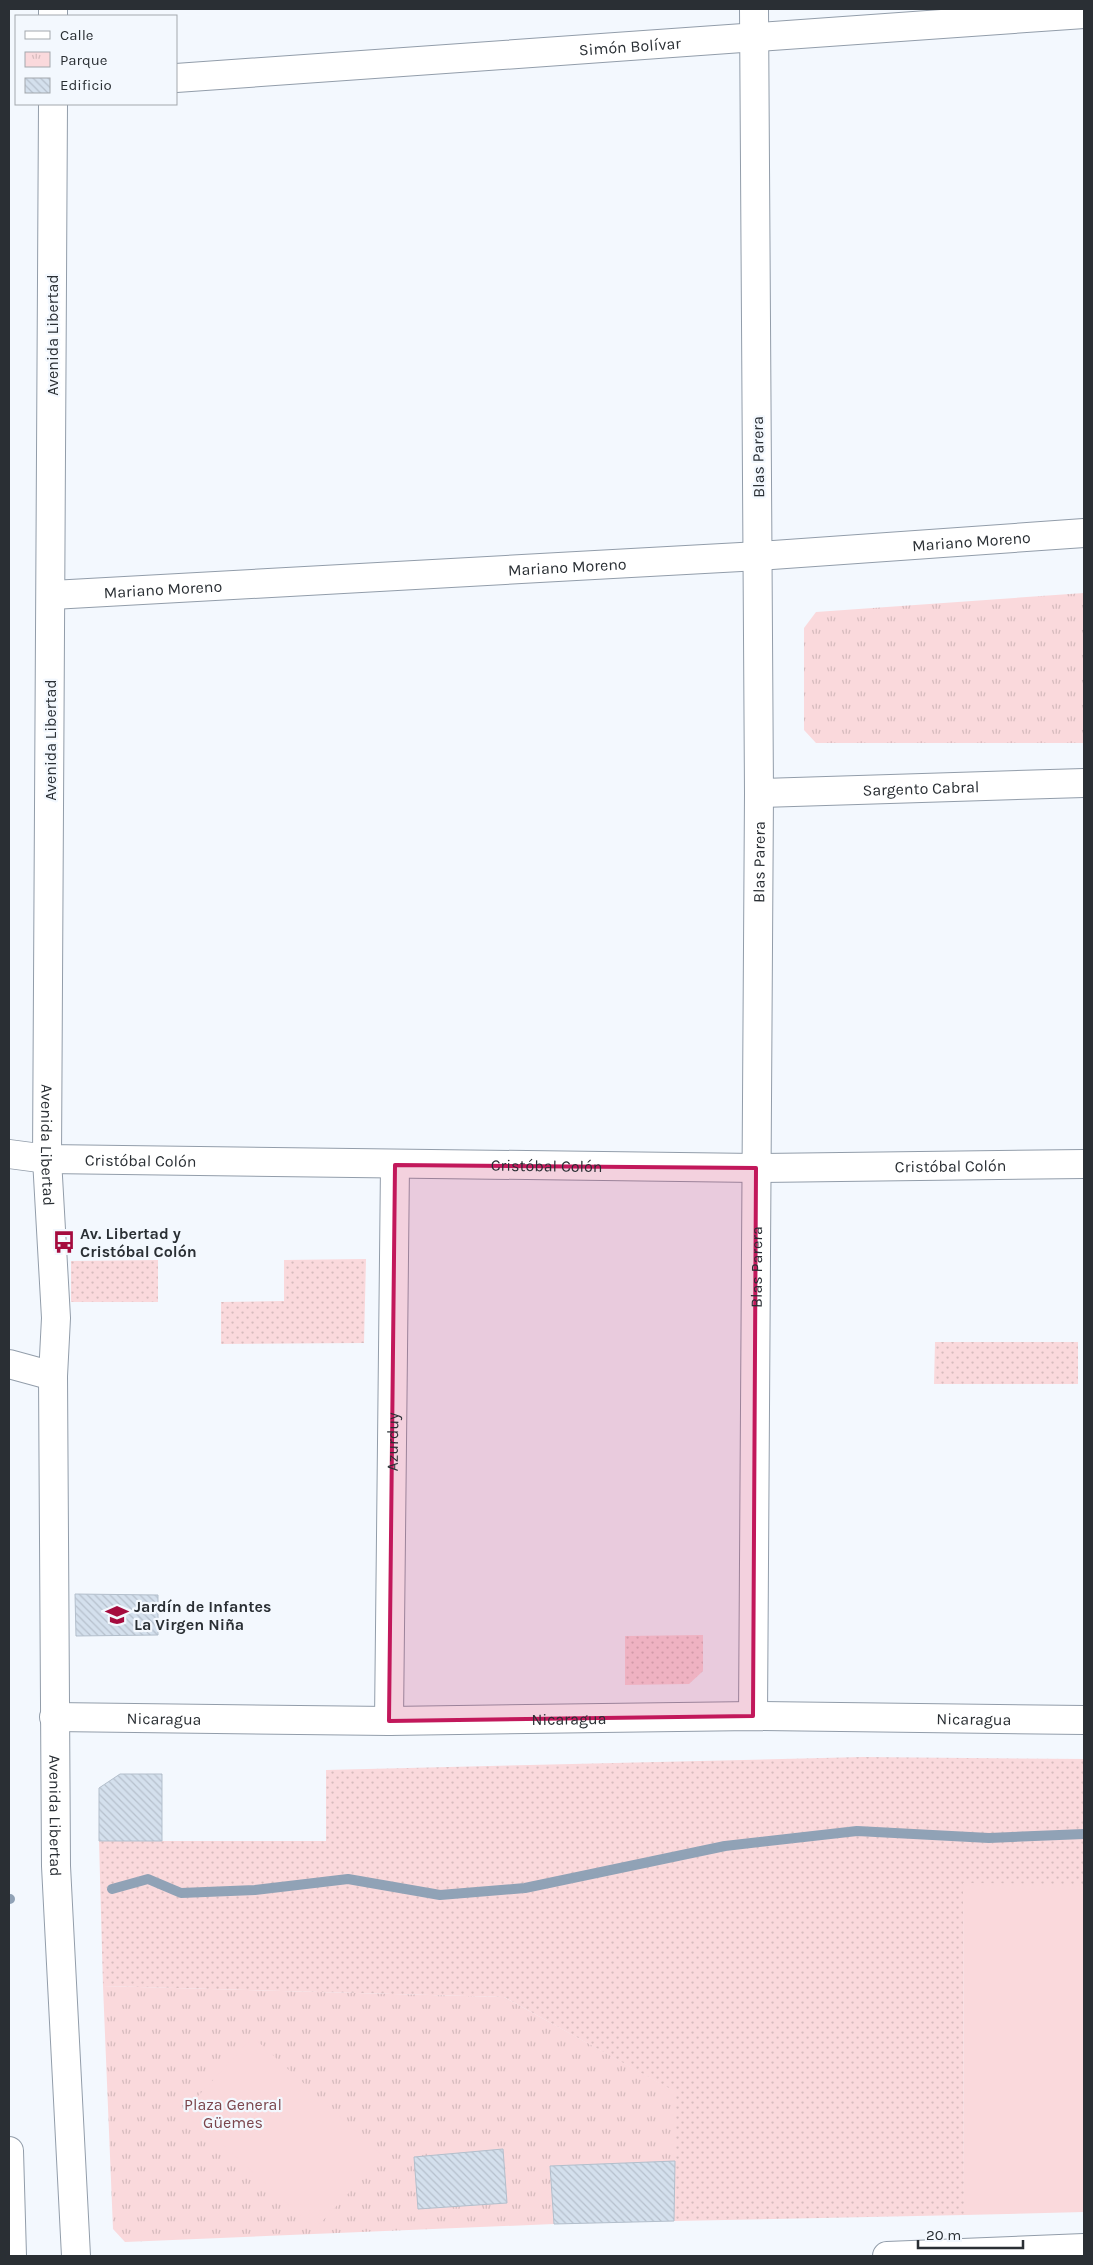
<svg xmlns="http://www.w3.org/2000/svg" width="1093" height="2265" viewBox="0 0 1093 2265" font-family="Karla,sans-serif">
<defs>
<pattern id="grass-dots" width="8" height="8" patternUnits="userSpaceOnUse" patternTransform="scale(1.25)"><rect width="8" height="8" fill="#fad9dc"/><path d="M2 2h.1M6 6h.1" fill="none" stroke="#d6bbbd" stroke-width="1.8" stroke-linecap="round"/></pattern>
<pattern id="park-tufts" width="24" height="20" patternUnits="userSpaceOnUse" patternTransform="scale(1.25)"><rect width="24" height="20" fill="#fad9dc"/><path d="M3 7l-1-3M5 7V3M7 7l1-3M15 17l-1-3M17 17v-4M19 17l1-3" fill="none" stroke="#d6bbbd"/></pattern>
<pattern id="building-back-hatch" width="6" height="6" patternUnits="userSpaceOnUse" patternTransform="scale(1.25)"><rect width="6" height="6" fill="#d4e0ed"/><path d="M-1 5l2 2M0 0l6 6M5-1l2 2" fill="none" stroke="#b6c0cc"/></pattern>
</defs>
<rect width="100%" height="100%" fill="#f3f8fe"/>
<path fill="url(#grass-dots)" d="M366,1259L364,1343L221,1344V1302L284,1301V1260Z
M158,1260V1302H71V1261Z
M935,1342H1078V1384H934Z
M703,1635V1671L689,1684L625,1685V1636Z
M863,1757L1084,1759V1884H963L964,2215L674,2221L675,2092L504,1997L103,1986L99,1841H326V1770Z"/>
<path fill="url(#park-tufts)" d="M1084,593V743H816L804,730V628L816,612Z
M103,1986L504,1997L676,2092L675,2161L551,2166L554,2224L125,2242L113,2229Z"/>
<path fill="#fad9dc" d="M963,1883L1084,1884V2212L964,2215Z
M253,2037L383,2156L315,2229L185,2110Z"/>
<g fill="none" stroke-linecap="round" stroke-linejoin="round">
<path stroke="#90a2b6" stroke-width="10" d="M112,1889L148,1879L181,1893L255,1890L348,1879L440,1895L525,1888L725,1846L857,1831L989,1838L1084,1834
M9,1899H10"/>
</g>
<path fill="url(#building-back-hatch)" stroke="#b3bfcc" d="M75,1594L158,1595V1635L76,1636Z
M120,1774H162V1841H99V1788Z
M503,2149L507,2203L418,2209L414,2157Z
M675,2161L674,2221L554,2224L550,2166Z"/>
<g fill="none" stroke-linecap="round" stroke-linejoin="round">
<defs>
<g id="minor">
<path d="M53,9V16"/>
<path id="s1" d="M176,78L1084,14"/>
<path id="s2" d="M53,104L47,1159L56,1318L53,1376L56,1866L76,2256"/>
<path id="s3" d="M52,595L759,556L1084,533"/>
<path id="s4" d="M759,793L1084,783"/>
<path id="s5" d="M9,1154L47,1159L756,1168L1084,1164"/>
<path d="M9,1364L53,1376"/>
<path id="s6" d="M753,1716L759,793L754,9"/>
<path id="s7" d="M54,1717L389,1721L753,1716L1084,1720"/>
<path id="s8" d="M389,1721L395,1165"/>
<path d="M9,2151L12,2256"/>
<path d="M887,2256L1084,2248"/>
</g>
</defs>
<use href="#minor" stroke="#929daa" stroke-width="30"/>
<use href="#minor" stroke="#fff" stroke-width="28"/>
</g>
<path fill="#c2185b" fill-opacity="0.2" stroke="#c2185b" stroke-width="4" stroke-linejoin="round" d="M395,1165L756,1168L753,1716L389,1721Z"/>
<defs>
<symbol id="bus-bare" viewBox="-9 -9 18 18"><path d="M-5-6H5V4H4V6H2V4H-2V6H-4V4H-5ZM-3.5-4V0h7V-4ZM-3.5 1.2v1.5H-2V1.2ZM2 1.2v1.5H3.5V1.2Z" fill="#a50b3e" stroke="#f3f8fe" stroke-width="2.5" paint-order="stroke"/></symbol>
<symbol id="school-bare" viewBox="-9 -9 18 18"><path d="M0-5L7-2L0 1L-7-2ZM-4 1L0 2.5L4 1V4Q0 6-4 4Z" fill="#a50b3e" stroke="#f3f8fe" stroke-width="2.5" paint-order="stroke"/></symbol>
</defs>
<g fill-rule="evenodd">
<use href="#bus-bare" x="48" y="1226" width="32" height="32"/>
<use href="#school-bare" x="101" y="1599" width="32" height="32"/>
</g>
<g text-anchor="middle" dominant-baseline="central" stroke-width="4.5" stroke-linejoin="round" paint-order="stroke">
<g font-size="16" fill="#2a2f34" stroke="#f3f8fe">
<text stroke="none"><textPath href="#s1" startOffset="455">Simón Bolívar</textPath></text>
<text transform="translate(52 335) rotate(-90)">Avenida Libertad</text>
<text transform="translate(758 457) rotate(-91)">Blas Parera</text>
<text stroke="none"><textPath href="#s3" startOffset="921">Mariano Moreno</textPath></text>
<text stroke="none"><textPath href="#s3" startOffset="516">Mariano Moreno</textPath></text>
<text stroke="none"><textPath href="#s3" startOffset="111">Mariano Moreno</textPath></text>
<text transform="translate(50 740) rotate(-90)">Avenida Libertad</text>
<text stroke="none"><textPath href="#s4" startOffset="162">Sargento Cabral</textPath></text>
<text stroke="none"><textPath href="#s6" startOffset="854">Blas Parera</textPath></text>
<text stroke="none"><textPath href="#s2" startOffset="1041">Avenida Libertad</textPath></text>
<text stroke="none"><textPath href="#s5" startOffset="132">Cristóbal Colón</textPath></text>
<text stroke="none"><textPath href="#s5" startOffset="538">Cristóbal Colón</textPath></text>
<text stroke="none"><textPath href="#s5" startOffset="942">Cristóbal Colón</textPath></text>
<text stroke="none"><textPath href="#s6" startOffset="449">Blas Parera</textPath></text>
<text stroke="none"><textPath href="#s8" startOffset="279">Azurduy</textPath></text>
<text stroke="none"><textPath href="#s7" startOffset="110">Nicaragua</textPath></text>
<text stroke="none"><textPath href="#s7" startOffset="515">Nicaragua</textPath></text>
<text stroke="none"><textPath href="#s7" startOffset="920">Nicaragua</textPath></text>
<text stroke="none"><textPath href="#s2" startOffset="1712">Avenida Libertad</textPath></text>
</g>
<g font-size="16" font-weight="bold" fill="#2a2f34" stroke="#f3f8fe" text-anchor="start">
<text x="80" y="1233">Av. Libertad y<tspan x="80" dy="18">Cristóbal Colón</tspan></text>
<text x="134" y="1606">Jardín de Infantes<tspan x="134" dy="18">La Virgen Niña</tspan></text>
</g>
<g font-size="16" fill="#7b454c" stroke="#f3f8fe">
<text x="233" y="2104">Plaza General<tspan x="233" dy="18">Güemes</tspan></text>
</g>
</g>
<rect width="1093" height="2265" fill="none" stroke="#2a2f34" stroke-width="20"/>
<rect x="15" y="15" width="162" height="90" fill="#f3f8fe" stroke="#a3a8ad"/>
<rect x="25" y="31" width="25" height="8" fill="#ffffff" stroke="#a3a8ad"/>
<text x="60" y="40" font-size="15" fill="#2a2f34">Calle</text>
<rect x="25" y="52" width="25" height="15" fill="url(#park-tufts)" stroke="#a3a8ad"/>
<text x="60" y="65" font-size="15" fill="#2a2f34">Parque</text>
<rect x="25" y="78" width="25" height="15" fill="url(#building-back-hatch)" stroke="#a3a8ad"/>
<text x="60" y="90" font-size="15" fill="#2a2f34">Edificio</text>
<path d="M918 2240v8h105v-8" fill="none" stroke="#2a2f34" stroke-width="2.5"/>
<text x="926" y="2240" font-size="15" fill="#2a2f34" stroke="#f3f8fe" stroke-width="4" paint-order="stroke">20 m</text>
</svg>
